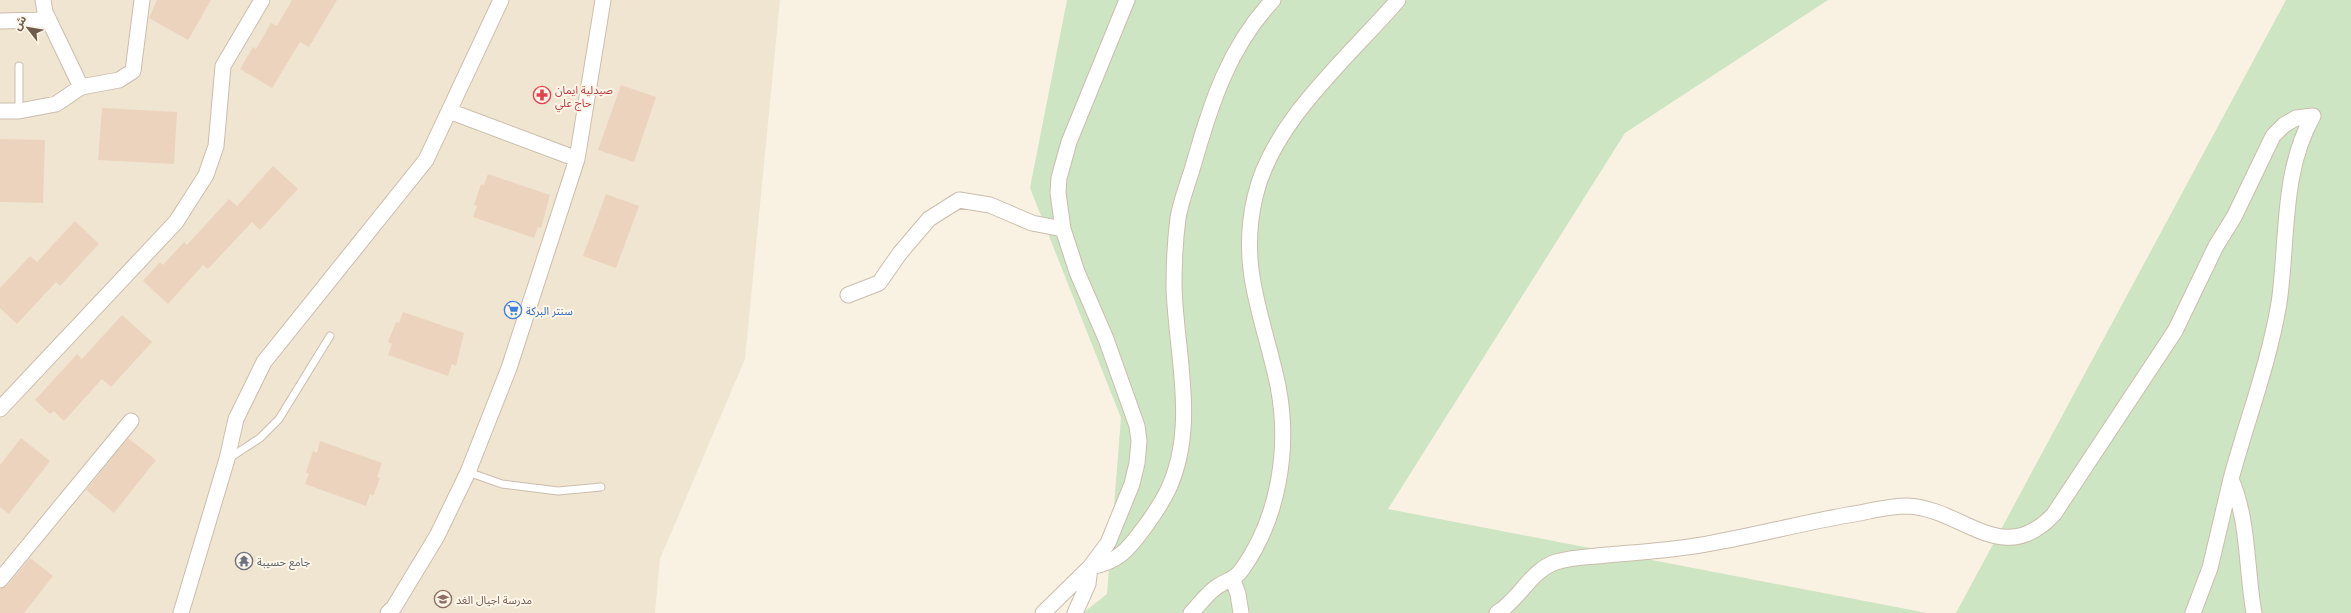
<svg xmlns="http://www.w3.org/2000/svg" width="2351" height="613" viewBox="0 0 2351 613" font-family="'Open Sans','Noto Sans Arabic',sans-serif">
<rect width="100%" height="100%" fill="#f9f2e2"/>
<path fill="#f0e5d1" d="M0,0H780L745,359L660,559L655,613H0Z"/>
<path fill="#cde5c3" d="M1067,0H1828L1625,133L1388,509L1927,613H1083L1107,594L1121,418L1030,188Z
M2286,0H2351V613H1956Z"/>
<path fill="#ecd3bd" d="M157,0H211L188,40L149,18Z
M292,0H337L309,47L300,42L272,88L240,69L253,47L256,49L271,23L277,26Z
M621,85L656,97L634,162L598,150Z
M102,108L177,112L174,164L98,160Z
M0,139L45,140L43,203L0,202Z
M273,166L298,189L260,230L252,222L208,269L203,265L168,304L143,281L160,262L163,265L184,242L187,245L229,199L237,206Z
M488,174L550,195L541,228L538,227L534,238L473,217L477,206L474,205L481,184L484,185Z
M606,194L639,206L616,268L583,256Z
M75,221L99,244L60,286L56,282L17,324L0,308V288L30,256L37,262Z
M403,312L464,333L456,366L452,364L448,376L388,355L392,344L388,342L396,322L399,323Z
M122,315L152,342L111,387L102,379L64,421L54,411L50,414L35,400L77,354L82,359Z
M21,438L50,461L9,514L0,507V465Z
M128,438L156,460L114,513L86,490Z
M320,441L382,463L377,477L380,478L373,496L370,494L366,506L305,484L309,474L306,472L313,451L317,453Z
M30,558L53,576L24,613H0V589L7,586Z"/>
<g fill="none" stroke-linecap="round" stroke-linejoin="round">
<defs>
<path id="service" d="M19,66V111
M228,459L260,438L279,419L330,336
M468,472L502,484L558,491L601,487"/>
<path id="minor" d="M43,0L45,12L81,87
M0,21L49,20
M0,111H19L56,104L81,87L119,80L133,71L142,0
M449,111L577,159
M848,295L879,283L900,253L929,219L959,200L990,205L1032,223L1063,229
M0,409L176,222L206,175L216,146L223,66L262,0
M1090,567C1118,562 1128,550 1144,528C1153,516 1161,504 1168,490C1198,426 1176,354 1174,287C1174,264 1175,241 1178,218C1181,200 1189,181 1194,163C1211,103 1229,47 1273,0
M0,580L131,421
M1233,580L1238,594L1241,613
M181,613L227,459L236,419L264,362L426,160L501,0
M388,613L394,607L437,536L468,472L509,368L577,159L603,0
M1043,613L1090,567L1108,543L1132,484L1137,463L1139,441L1137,426L1106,339L1077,272L1063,229L1058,193L1059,178L1069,142L1127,0
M1075,613L1088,584L1090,567
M1191,613C1200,604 1207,593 1218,586C1229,579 1235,580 1243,568C1279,517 1290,447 1278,386C1264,318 1238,269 1255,197C1272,121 1349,57 1398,0
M1497,613C1519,600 1531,570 1556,562C1572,557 1590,557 1607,555C1642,552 1677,550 1712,543C1757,535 1802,523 1848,515C1867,512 1888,506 1907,506C1963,508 2002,570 2054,514L2175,331L2216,246L2234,217L2273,136L2284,125L2296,118L2313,116
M2193,613L2210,568L2231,479
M2254,613C2246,568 2249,521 2231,479C2247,420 2269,363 2279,303C2288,242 2281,172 2313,116"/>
</defs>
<use href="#service" stroke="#cbbdad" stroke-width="9"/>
<use href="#minor" stroke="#cbbdad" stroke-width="17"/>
<use href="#service" stroke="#fff" stroke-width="7"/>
<use href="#minor" stroke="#fff" stroke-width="15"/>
</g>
<defs>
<symbol id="pharmacy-ring" viewBox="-11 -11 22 22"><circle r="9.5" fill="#fdf6e8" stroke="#e0444e" stroke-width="1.5"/><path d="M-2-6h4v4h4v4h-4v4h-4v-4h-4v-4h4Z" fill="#e0444e"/></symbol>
<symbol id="supermarket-ring" viewBox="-11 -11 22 22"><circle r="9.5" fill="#fdf6e8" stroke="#3f7fe0" stroke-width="1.5"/><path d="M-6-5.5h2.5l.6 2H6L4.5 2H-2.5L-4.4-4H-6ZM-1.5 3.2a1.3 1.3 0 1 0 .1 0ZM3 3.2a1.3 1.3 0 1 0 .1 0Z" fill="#3f7fe0"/></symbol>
<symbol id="temple-ring" viewBox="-11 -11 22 22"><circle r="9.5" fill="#fdf6e8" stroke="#6b7280" stroke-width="1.5"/><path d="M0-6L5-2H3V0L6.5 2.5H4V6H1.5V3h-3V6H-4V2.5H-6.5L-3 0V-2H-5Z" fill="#6b7280"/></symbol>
<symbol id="school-ring" viewBox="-11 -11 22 22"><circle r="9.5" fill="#fdf6e8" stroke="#8d6e63" stroke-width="1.5"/><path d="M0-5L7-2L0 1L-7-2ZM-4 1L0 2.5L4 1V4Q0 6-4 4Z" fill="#8d6e63"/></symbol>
</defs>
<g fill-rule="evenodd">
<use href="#pharmacy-ring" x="532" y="85" width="20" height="20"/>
<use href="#supermarket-ring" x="503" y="300" width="20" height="20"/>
<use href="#temple-ring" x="234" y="551" width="20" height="20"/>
<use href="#school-ring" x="433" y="589" width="20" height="20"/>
</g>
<g text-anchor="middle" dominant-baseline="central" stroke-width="4" stroke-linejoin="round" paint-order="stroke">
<g font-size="11" fill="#be3a42" stroke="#fdf6e8" text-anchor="start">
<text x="555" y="89">صيدلية ايمان<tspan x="555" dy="13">حاج علي</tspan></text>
</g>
<g font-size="11" fill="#366cbe" stroke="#fdf6e8" text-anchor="start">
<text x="526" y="310">سنتر البركة</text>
</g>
<g font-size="11" fill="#5b616d" stroke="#fdf6e8" text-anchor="start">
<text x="257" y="561">جامع حسيبة</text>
</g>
<g font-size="11" fill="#785e54" stroke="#fdf6e8" text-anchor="start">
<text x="456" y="599">مدرسة اجيال الغد</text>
</g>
</g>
<g transform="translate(28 28) rotate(301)" stroke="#fdf6e8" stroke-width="3" paint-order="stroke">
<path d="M0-3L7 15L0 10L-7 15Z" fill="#6e5b4b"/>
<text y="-6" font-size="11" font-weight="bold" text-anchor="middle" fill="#6e5b4b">ش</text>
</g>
</svg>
